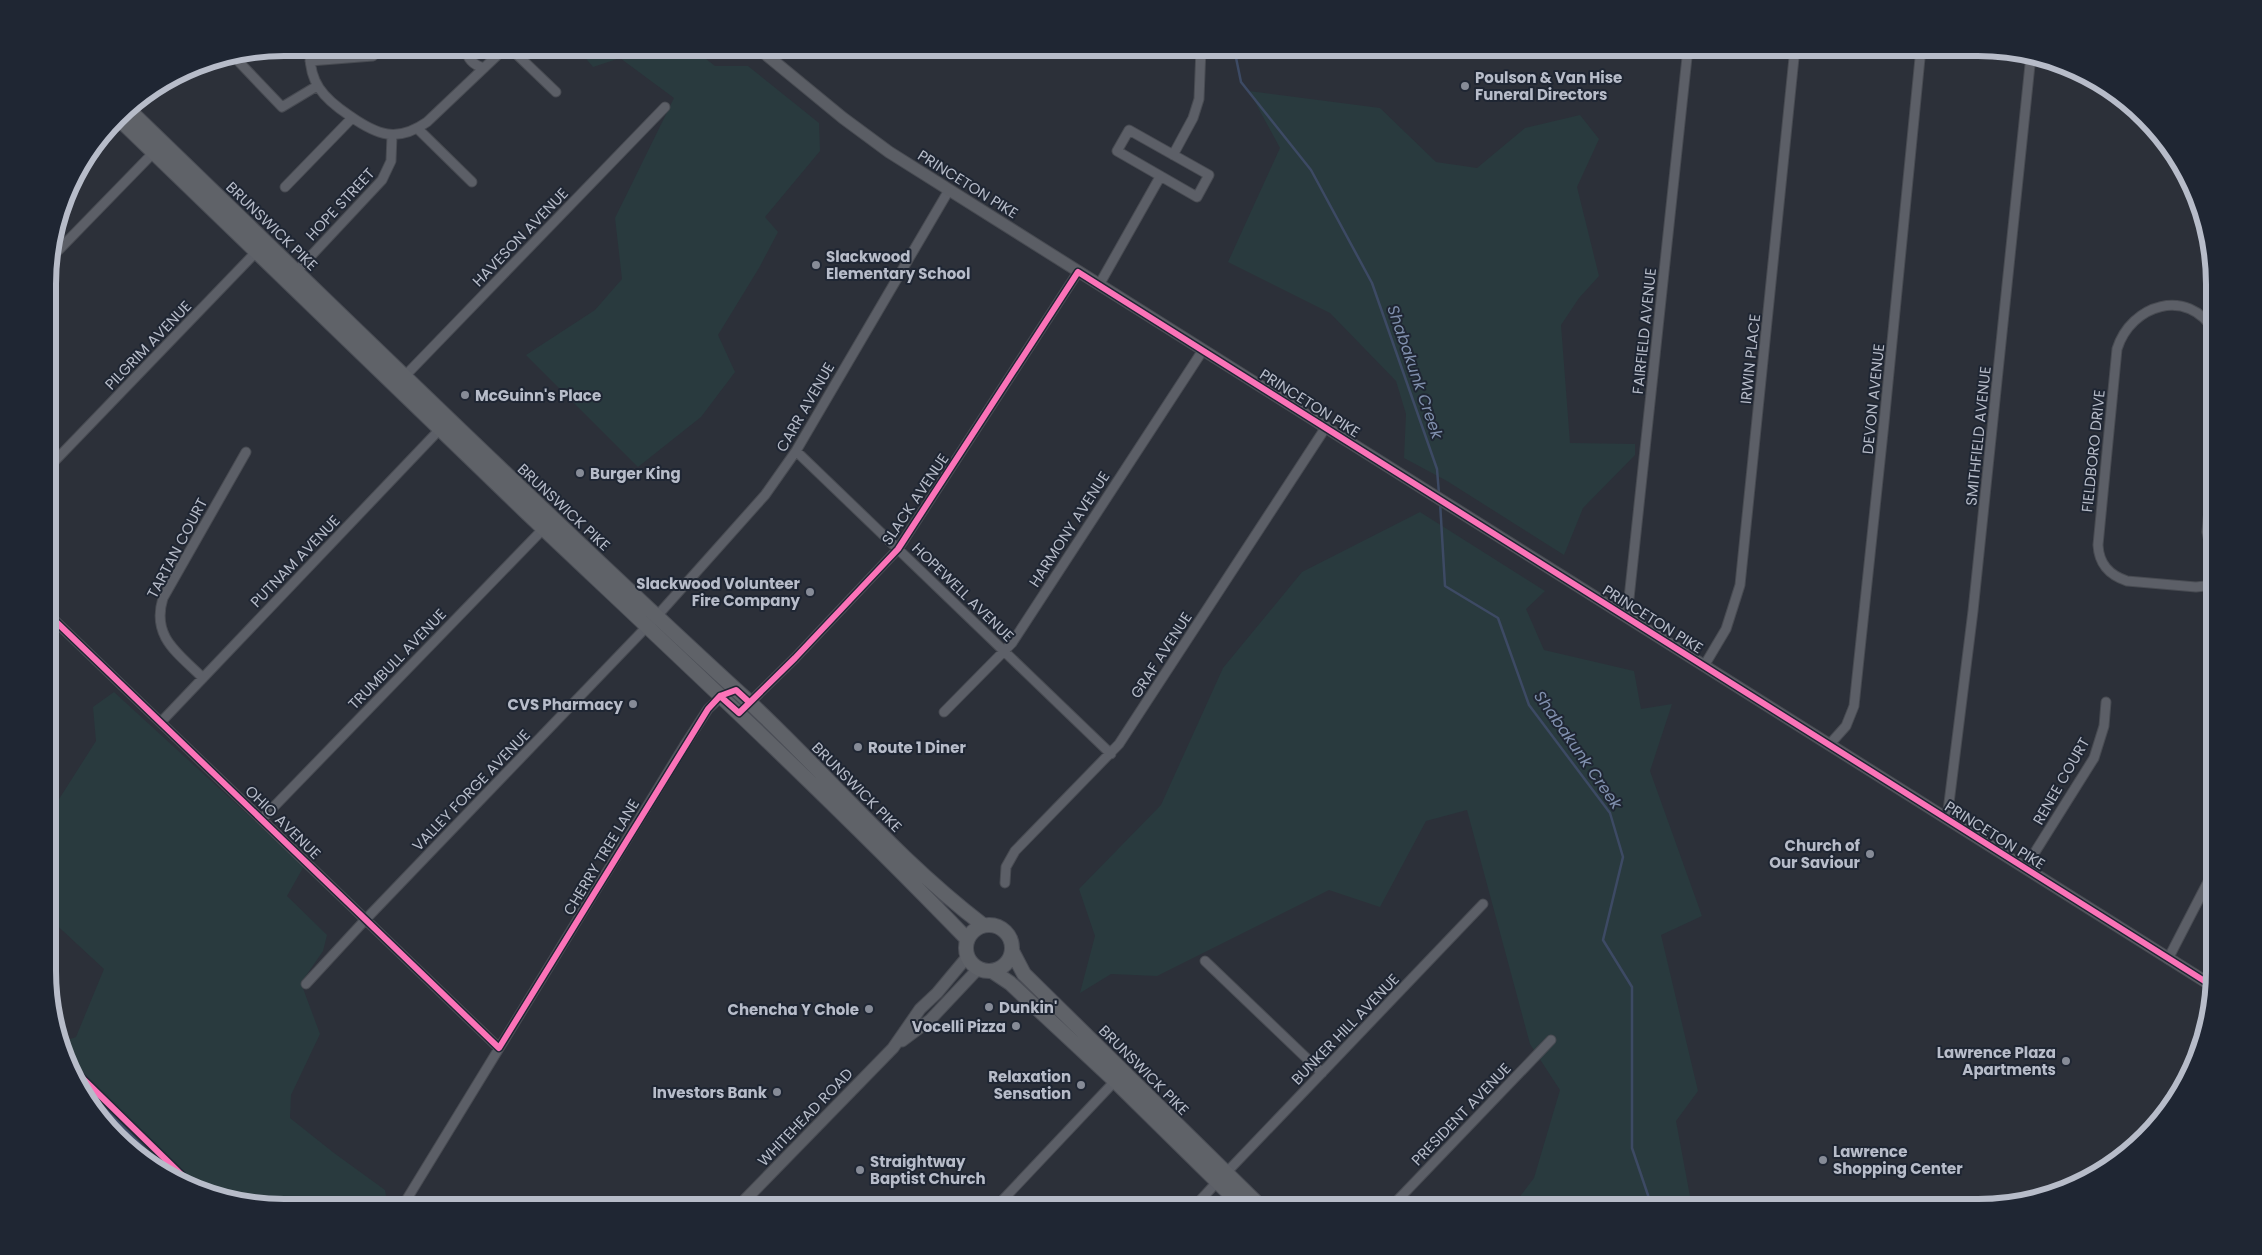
<svg xmlns="http://www.w3.org/2000/svg" width="2262" height="1255" viewBox="0 0 2262 1255" font-family="Poppins,sans-serif">
<rect width="100%" height="100%" fill="#2c3039"/>
<path fill="#293a3e" d="M577,48H692L715,66H748L819,123L820,151L765,217L778,232L759,268L718,335L735,372L701,417L638,467L526,355L595,310L622,279L615,218L674,98L620,58L593,67Z
M1249,91L1380,108L1436,162L1477,168L1525,128L1580,115L1599,139L1577,187L1599,276L1579,298L1561,325L1570,443L1635,444V455L1583,508L1564,555L1447,481L1404,458L1406,414L1396,381L1330,313L1228,262L1280,148Z
M1420,512L1545,591L1526,609L1544,650L1634,671L1641,709L1672,704L1650,771L1702,916L1661,935L1698,1091L1676,1121L1692,1207H1512L1534,1178L1560,1090L1530,1044L1467,810L1426,821L1380,907L1329,890L1157,976L1111,974L1080,993L1095,936L1079,889L1161,805L1223,668L1302,572Z
M114,692L304,866L287,896L327,935L323,951L301,983L320,1034L291,1095L290,1118L334,1153L385,1190L388,1207H284L224,1199L180,1182L81,1083L65,1041L76,1037L104,969L49,918V809L54,807L96,741L93,707Z"/>
<path fill="#3d4a64" d="M81,1083L180,1182L166,1176L88,1102Z"/>
<g fill="none" stroke-linecap="round" stroke-linejoin="round">
<path stroke="#3d4a64" stroke-width="2.5" d="M1234,48L1241,82L1311,170L1372,283L1437,469L1439,494
M1440,502L1445,586L1498,618L1529,705L1610,813L1623,857L1603,940L1632,987V1148L1652,1207"/>
<defs>
<path id="minor" d="M310,48C308,82 323,98 350,116C377,135 397,143 427,122L505,48
M466,48C467,59 473,65 484,68
M510,48L556,92
M310,61L373,56
M240,63L282,107L317,86
M418,129L472,182
M1129,130L1209,175L1197,197L1117,151Z
M1173,155L1193,118L1199,99L1201,48
M285,187L352,118
M49,260L157,149
M294,274L382,180L391,161L392,135
M1099,285L1160,177
M2214,331C2188,287 2131,304 2117,349L2098,545C2099,564 2109,575 2127,581L2196,587L2214,585
M402,379L665,107
M796,451L1111,754
M2214,452L2207,532L2214,564
M49,467L259,249
M49,615L499,1048
M1627,617L1688,48
M1704,666L1726,629L1740,585L1795,48
M203,678C178,653 151,637 163,598L246,452
M944,712L1012,643L1203,350
M739,713L795,658L898,549L1078,272
M161,722L442,427
M1829,745L1846,726L1854,706L1884,423L1921,48
M262,819L547,525
M1947,819L1973,611L2031,55
M2025,868L2094,758L2104,726L2106,702
M1005,883L1006,867L1015,851L1119,744L1326,427
M2168,959L2214,870
M1205,961L1322,1073
M306,984L366,919L657,616L765,495L796,451L949,190
M1226,1173L1483,904
M402,1207L684,746L708,709L724,694
M996,1207L1115,1081
M1194,1207L1217,1182
M1391,1207L1551,1040"/>
<path id="secondary" d="M758,48L843,118L889,152L2214,987
M902,1041L930,1020L978,969
M738,1207L893,1048L920,1009L937,993L967,957"/>
<path id="primary" d="M127,108C332,306 536,506 746,699C826,773 896,859 983,925
M119,119C256,250 391,383 528,514C676,654 825,792 967,939
M966 948a23 23 0 1 1 46 0a23 23 0 1 1-46 0Z
M1012,951L1024,974L1261,1207
M992,971L1010,983L1115,1081L1243,1207"/>
</defs>
<use href="#minor" stroke="#484b52" stroke-width="11"/>
<use href="#secondary" stroke="#484b52" stroke-width="13"/>
<use href="#primary" stroke="#4a4d55" stroke-width="16"/>
<use href="#minor" stroke="#5c5f67" stroke-width="9"/>
<use href="#secondary" stroke="#5b5e65" stroke-width="11"/>
<use href="#primary" stroke="#5f6268" stroke-width="14"/>
<defs>
<path id="cycleway" d="M49,615L499,1048L708,709L720,696L736,690L749,702
M720,696L739,713L795,658L898,549L1078,272L2214,987
M76,1072L195,1188"/>
</defs>
<use href="#cycleway" stroke="#1f2633" stroke-width="9"/>
<use href="#cycleway" stroke="#fb73b8" stroke-width="6"/>
</g>
<g fill="#868b97" stroke="#1f2633" stroke-width="2">
<circle cx="1465" cy="86" r="5"/>
<circle cx="816" cy="265" r="5"/>
<circle cx="465" cy="395" r="5"/>
<circle cx="580" cy="473" r="5"/>
<circle cx="810" cy="592" r="5"/>
<circle cx="633" cy="704" r="5"/>
<circle cx="858" cy="747" r="5"/>
<circle cx="1870" cy="854" r="5"/>
<circle cx="989" cy="1007" r="5"/>
<circle cx="869" cy="1009" r="5"/>
<circle cx="1016" cy="1026" r="5"/>
<circle cx="2066" cy="1061" r="5"/>
<circle cx="1081" cy="1085" r="5"/>
<circle cx="777" cy="1092" r="5"/>
<circle cx="1823" cy="1160" r="5"/>
<circle cx="860" cy="1170" r="5"/>
</g>
<g text-anchor="middle" dominant-baseline="central" stroke-width="4" stroke-linejoin="round" paint-order="stroke">
<g font-size="15" font-weight="bold" fill="#b7bcc9" stroke="#1f2633" text-anchor="start">
<text x="1475" y="77">Poulson &amp; Van Hise<tspan x="1475" dy="17">Funeral Directors</tspan></text>
<text x="826" y="256">Slackwood<tspan x="826" dy="17">Elementary School</tspan></text>
<text x="475" y="395">McGuinn's Place</text>
<text x="590" y="473">Burger King</text>
<text x="800" y="583" text-anchor="end">Slackwood Volunteer<tspan x="800" dy="17">Fire Company</tspan></text>
<text x="623" y="704" text-anchor="end">CVS Pharmacy</text>
<text x="868" y="747">Route 1 Diner</text>
<text x="1860" y="845" text-anchor="end">Church of<tspan x="1860" dy="17">Our Saviour</tspan></text>
<text x="999" y="1007">Dunkin'</text>
<text x="859" y="1009" text-anchor="end">Chencha Y Chole</text>
<text x="1006" y="1026" text-anchor="end">Vocelli Pizza</text>
<text x="2056" y="1052" text-anchor="end">Lawrence Plaza<tspan x="2056" dy="17">Apartments</tspan></text>
<text x="1071" y="1076" text-anchor="end">Relaxation<tspan x="1071" dy="17">Sensation</tspan></text>
<text x="767" y="1092" text-anchor="end">Investors Bank</text>
<text x="1833" y="1151">Lawrence<tspan x="1833" dy="17">Shopping Center</tspan></text>
<text x="870" y="1161">Straightway<tspan x="870" dy="17">Baptist Church</tspan></text>
</g>
<g font-size="15" fill="#b7bcc9" stroke="#1f2633">
<text transform="translate(968 184) rotate(32)">PRINCETON PIKE</text>
<text transform="translate(340 204) rotate(-47)">HOPE STREET</text>
<text transform="translate(272 226) rotate(44)">BRUNSWICK PIKE</text>
<text transform="translate(520 237) rotate(-46)">HAVESON AVENUE</text>
<text transform="translate(1644 331) rotate(-84)">FAIRFIELD AVENUE</text>
<text transform="translate(148 345) rotate(-46)">PILGRIM AVENUE</text>
<text transform="translate(1750 359) rotate(-84)">IRWIN PLACE</text>
<text transform="translate(1873 399) rotate(-84)">DEVON AVENUE</text>
<text transform="translate(1310 403) rotate(32)">PRINCETON PIKE</text>
<text transform="translate(805 407) rotate(-60)">CARR AVENUE</text>
<text transform="translate(1978 436) rotate(-84)">SMITHFIELD AVENUE</text>
<text transform="translate(2093 451) rotate(-84)">FIELDBORO DRIVE</text>
<text transform="translate(915 499) rotate(-56)">SLACK AVENUE</text>
<text transform="translate(564 507) rotate(43)">BRUNSWICK PIKE</text>
<text transform="translate(1069 529) rotate(-57)">HARMONY AVENUE</text>
<text transform="translate(177 548) rotate(-62)">TARTAN COURT</text>
<text transform="translate(295 561) rotate(-46)">PUTNAM AVENUE</text>
<text transform="translate(963 592) rotate(44)">HOPEWELL AVENUE</text>
<text transform="translate(1653 619) rotate(32)">PRINCETON PIKE</text>
<text transform="translate(1161 655) rotate(-57)">GRAF AVENUE</text>
<text transform="translate(397 659) rotate(-46)">TRUMBULL AVENUE</text>
<text transform="translate(2061 781) rotate(-60)">RENEE COURT</text>
<text transform="translate(857 787) rotate(45)">BRUNSWICK PIKE</text>
<text transform="translate(471 790) rotate(-46)">VALLEY FORGE AVENUE</text>
<text transform="translate(283 822) rotate(44)">OHIO AVENUE</text>
<text transform="translate(1995 835) rotate(32)">PRINCETON PIKE</text>
<text transform="translate(601 857) rotate(-59)">CHERRY TREE LANE</text>
<text transform="translate(1345 1029) rotate(-46)">BUNKER HILL AVENUE</text>
<text transform="translate(1144 1070) rotate(45)">BRUNSWICK PIKE</text>
<text transform="translate(1461 1114) rotate(-46)">PRESIDENT AVENUE</text>
<text transform="translate(805 1117) rotate(-46)">WHITEHEAD ROAD</text>
</g>
<g font-size="16" font-style="italic" fill="#8090ae" stroke="#1f2633">
<text transform="translate(1415 372) rotate(71)">Shabakunk Creek</text>
<text transform="translate(1578 750) rotate(55)">Shabakunk Creek</text>
</g>
</g>
<path d="M0 0H2262V1255H0ZM284 56H1978A228 228 0 0 1 2206 284V971A228 228 0 0 1 1978 1199H284A228 228 0 0 1 56 971V284A228 228 0 0 1 284 56Z" fill="#1f2633" fill-rule="evenodd"/>
<path fill="none" stroke="#b7bcc9" stroke-width="6" d="M284 56H1978A228 228 0 0 1 2206 284V971A228 228 0 0 1 1978 1199H284A228 228 0 0 1 56 971V284A228 228 0 0 1 284 56Z"/>
</svg>
